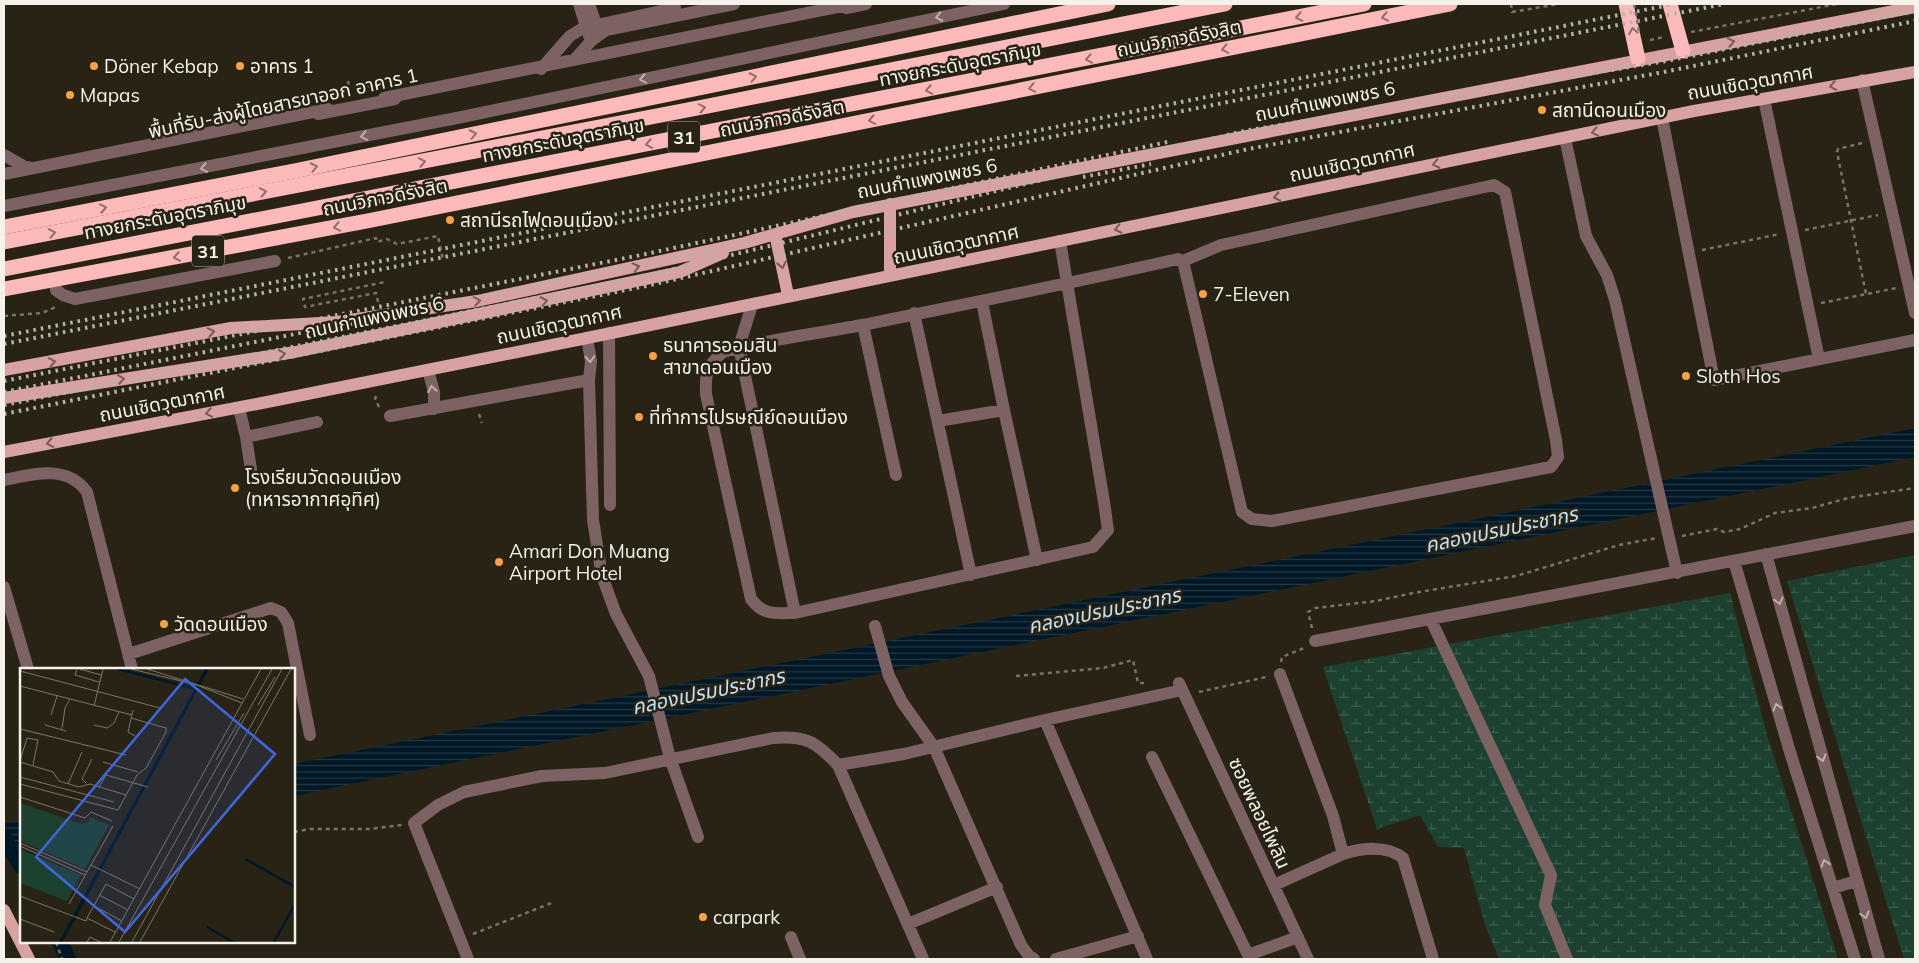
<svg xmlns="http://www.w3.org/2000/svg" width="1919" height="963" viewBox="0 0 1919 963" font-family="Mulish,'Noto Sans Thai',sans-serif">
<defs>
<pattern id="wetland-marsh" width="20" height="14" patternUnits="userSpaceOnUse" patternTransform="scale(1.25)"><rect width="20" height="14" fill="#1d4130"/><path d="M1 5h8M5 5V1M11 12h8M15 12V8" fill="none" stroke="#3e5d4e"/></pattern>
<pattern id="water-rules" width="6" height="5" patternUnits="userSpaceOnUse" patternTransform="scale(1.25)"><rect width="6" height="5" fill="#001726"/><path d="M0 2.5h6" fill="none" stroke="#263946"/></pattern>
</defs>
<rect width="100%" height="100%" fill="#292315"/>
<path fill="url(#wetland-marsh)" d="M1915,555V959H1904L1787,581Z
M1730,593L1766,731L1838,959H1499L1485,925L1464,848L1438,847L1420,815L1377,829L1323,667Z"/>
<path fill="url(#water-rules)" d="M1915,428V457L294,796V764Z
M21,820V853L4,857V824Z"/>
<g fill="none" stroke-linecap="round" stroke-linejoin="round">
<path stroke="#001726" stroke-width="16" d="M4,838L21,866
M60,942L68,959"/>
<path stroke="#797367" stroke-width="2.5" stroke-dasharray="4 4" stroke-linecap="butt" d="M1511,4L1512,12L1559,4
M1691,32L1837,4
M1650,40L1664,37
M348,81L349,88
M368,84L370,91
M1862,143L1838,149L1837,152L1866,294
M1805,230L1878,215
M1702,250L1780,234
M288,258L376,238L377,242L387,239L397,244L438,236L443,260
M378,302L376,293L305,307L303,299L385,282
M1821,303L1897,288
M4,316L42,313L58,306
M379,407L375,398L379,394
M479,414L482,423
M1682,536L1717,529L1724,532L1740,529L1775,513L1812,508L1848,498L1915,488
M1312,628L1308,612L1315,608L1376,601L1413,593L1516,576L1619,545L1657,538
M1281,662L1282,657L1304,648
M1016,676L1103,668L1133,660L1138,683H1147
M1199,692L1266,677
M294,832L310,829H370L402,825
M473,934L554,902
M56,942L62,959"/>
<path stroke="#7d6263" stroke-width="12" d="M579,4L589,36
M589,4L597,27L604,29
M846,8L866,4
M575,59L592,40L606,30L734,4
M1862,80L1915,313
M384,98L852,4
M1764,99L1819,359
M1662,118L1714,380L1915,340
M1565,138L1586,236L1607,275L1615,300L1677,573
M4,155L25,167L33,168
M4,174L328,109
M4,206L462,117L1004,4
M1060,241L1104,502L1108,530L1093,547L795,613C775,613 764,616 751,599L706,394C705,372 707,366 723,352C768,339 816,334 862,325C967,304 1073,283 1178,259L1183,261L1221,245L1494,185L1505,192L1556,440L1558,457L1551,467L1272,521L1252,519L1242,512L1183,261
M55,279L56,290L63,295L75,299L275,261
M982,302L1004,410
M752,305L739,347L795,613
M914,313L971,575
M863,325L896,475
M609,333L610,505
M587,338L591,361L589,380L593,520L602,576L616,614L649,676L670,758L698,837
M428,370L434,392V409
M239,408L246,437L252,476
M390,416L589,380
M938,421L1004,410L1037,560
M246,437L317,422
M4,480C33,474 67,464 87,492L132,669
M1766,554L1879,959
M1734,561L1790,752L1855,959
M4,587L28,669
M1431,620L1551,875L1545,905L1567,959
M875,626L889,676L902,702L934,747L1021,945L1029,956L1034,959
M1315,641L1915,526
M129,654L271,608L281,612L288,623L310,735
M1280,674L1333,816L1343,854C1362,848 1387,845 1403,858L1433,959
M1179,683L1308,959
M1045,720L1147,959
M1152,757L1250,959
M838,765L923,959
M1274,885L1343,854
M1833,888L1856,881
M908,924L997,887
M791,937L800,959
M1248,955L1298,937
M468,959L414,823L438,805L464,792L542,776L605,773L773,738C806,735 816,742 838,765L904,754L1045,720L1182,690
M1056,959L1138,936"/>
<path stroke="#d8a1a2" stroke-width="12" d="M775,234L788,295
M890,276V204
M4,370L231,328L337,322L477,301L744,243L853,212L1915,7
M4,398L295,352L680,272L723,253
M4,452L257,404L587,338L1694,111L1915,72
M4,910L29,959"/>
<path stroke="#fdbabb" stroke-width="15" d="M1626,4L1638,59
M1670,4L1683,51
M4,227L294,171L1108,4
M4,289L367,221L1450,4"/>
<path stroke="#b7b3a8" stroke-width="4" stroke-dasharray="2.5 5" stroke-linecap="butt" d="M1083,177L1151,164
M4,336L1674,4
M4,344L1724,4
M4,381L641,255L1172,141
M4,392L752,243
M4,405L645,276L1244,131L1666,61L1915,11
M4,414L646,286L1248,149L1669,71L1915,21"/>
<path stroke="#797367" stroke-width="2.5" stroke-dasharray="4 4" stroke-linecap="butt" d="M1634,4L1639,31"/>
<path stroke="#7d6263" stroke-width="12" d="M541,69L570,36L583,28L675,8
M318,114L395,99"/>
<path stroke="#fdbabb" stroke-width="15" d="M4,242L708,106L1225,4
M4,269L1364,4"/>
</g>
<defs><path id="oneway-chevron" d="M-2-3.5L2.5 0L-2 3.5" fill="none" stroke-width="1.6" stroke-linecap="round" stroke-linejoin="round" transform="scale(1.25)"/></defs>
<g stroke="#c0b1ad">
<use href="#oneway-chevron" transform="translate(939 17) rotate(168)"/>
<use href="#oneway-chevron" transform="translate(643 79) rotate(169)"/>
<use href="#oneway-chevron" transform="translate(364 136) rotate(169)"/>
<use href="#oneway-chevron" transform="translate(204 168) rotate(169)"/>
<use href="#oneway-chevron" transform="translate(590 359) rotate(87)"/>
<use href="#oneway-chevron" transform="translate(432 389) rotate(-100)"/>
<use href="#oneway-chevron" transform="translate(1779 601) rotate(75)"/>
<use href="#oneway-chevron" transform="translate(1777 707) rotate(-106)"/>
<use href="#oneway-chevron" transform="translate(1822 758) rotate(75)"/>
<use href="#oneway-chevron" transform="translate(1825 863) rotate(-107)"/>
<use href="#oneway-chevron" transform="translate(1865 915) rotate(74)"/>
</g>
<g stroke="#936e68">
<use href="#oneway-chevron" transform="translate(1299 17) rotate(169)"/>
<use href="#oneway-chevron" transform="translate(1385 17) rotate(169)"/>
<use href="#oneway-chevron" transform="translate(1633 31) rotate(-100)"/>
<use href="#oneway-chevron" transform="translate(1225 49) rotate(169)"/>
<use href="#oneway-chevron" transform="translate(1089 59) rotate(169)"/>
<use href="#oneway-chevron" transform="translate(753 77) rotate(-12)"/>
<use href="#oneway-chevron" transform="translate(1032 88) rotate(169)"/>
<use href="#oneway-chevron" transform="translate(929 90) rotate(169)"/>
<use href="#oneway-chevron" transform="translate(702 108) rotate(-11)"/>
<use href="#oneway-chevron" transform="translate(872 120) rotate(169)"/>
<use href="#oneway-chevron" transform="translate(473 134) rotate(-12)"/>
<use href="#oneway-chevron" transform="translate(649 144) rotate(169)"/>
<use href="#oneway-chevron" transform="translate(422 162) rotate(-11)"/>
<use href="#oneway-chevron" transform="translate(314 167) rotate(-12)"/>
<use href="#oneway-chevron" transform="translate(263 192) rotate(-11)"/>
<use href="#oneway-chevron" transform="translate(103 208) rotate(-11)"/>
<use href="#oneway-chevron" transform="translate(337 227) rotate(169)"/>
<use href="#oneway-chevron" transform="translate(52 233) rotate(-11)"/>
<use href="#oneway-chevron" transform="translate(177 257) rotate(170)"/>
</g>
<g stroke="#785c54">
<use href="#oneway-chevron" transform="translate(1731 42) rotate(-11)"/>
<use href="#oneway-chevron" transform="translate(1833 86) rotate(169)"/>
<use href="#oneway-chevron" transform="translate(1595 132) rotate(169)"/>
<use href="#oneway-chevron" transform="translate(1436 164) rotate(168)"/>
<use href="#oneway-chevron" transform="translate(1277 197) rotate(168)"/>
<use href="#oneway-chevron" transform="translate(1118 229) rotate(168)"/>
<use href="#oneway-chevron" transform="translate(782 265) rotate(78)"/>
<use href="#oneway-chevron" transform="translate(636 267) rotate(-14)"/>
<use href="#oneway-chevron" transform="translate(477 301) rotate(-10)"/>
<use href="#oneway-chevron" transform="translate(544 301) rotate(-12)"/>
<use href="#oneway-chevron" transform="translate(211 332) rotate(-11)"/>
<use href="#oneway-chevron" transform="translate(282 354) rotate(-9)"/>
<use href="#oneway-chevron" transform="translate(52 362) rotate(-11)"/>
<use href="#oneway-chevron" transform="translate(121 379) rotate(-9)"/>
<use href="#oneway-chevron" transform="translate(209 413) rotate(169)"/>
<use href="#oneway-chevron" transform="translate(50 443) rotate(169)"/>
</g>
<g fill="#f6a247" stroke="#292315" stroke-width="2">
<circle cx="94" cy="66" r="5"/>
<circle cx="240" cy="66" r="5"/>
<circle cx="70" cy="95" r="5"/>
<circle cx="1542" cy="110" r="5"/>
<circle cx="450" cy="220" r="5"/>
<circle cx="1203" cy="294" r="5"/>
<circle cx="653" cy="356" r="5"/>
<circle cx="1686" cy="376" r="5"/>
<circle cx="639" cy="417" r="5"/>
<circle cx="235" cy="488" r="5"/>
<circle cx="499" cy="562" r="5"/>
<circle cx="164" cy="624" r="5"/>
<circle cx="703" cy="917" r="5"/>
</g>
<g text-anchor="middle" dominant-baseline="central" stroke-width="5" stroke-linejoin="round" paint-order="stroke">
<g fill="#292315" stroke="#b8b4a9" stroke-width="1">
<rect x="668" y="121.5" width="32" height="31" rx="4"/>
<rect x="192" y="235.5" width="32" height="31" rx="4"/>
</g>
<g font-size="18" font-weight="bold" fill="#f6f2e9">
<text x="684" y="137">31</text>
<text x="208" y="251">31</text>
</g>
<g font-size="19" fill="#f6f2e9" stroke="#292315">
<text transform="translate(1179 38) rotate(-11)">ถนนวิภาวดีรังสิต</text>
<text transform="translate(960 64) rotate(-11)">ทางยกระดับอุตราภิมุข</text>
<text transform="translate(1750 82) rotate(-10)">ถนนเชิดวุฒากาศ</text>
<text transform="translate(1325 101) rotate(-11)">ถนนกำแพงเพชร 6</text>
<text transform="translate(283 103) rotate(-12)">พื้นที่รับ-ส่งผู้โดยสารขาออก อาคาร 1</text>
<text transform="translate(782 118) rotate(-11)">ถนนวิภาวดีรังสิต</text>
<text transform="translate(563 140) rotate(-11)">ทางยกระดับอุตราภิมุข</text>
<text transform="translate(1352 162) rotate(-12)">ถนนเชิดวุฒากาศ</text>
<text transform="translate(927 178) rotate(-11)">ถนนกำแพงเพชร 6</text>
<text transform="translate(385 197) rotate(-11)">ถนนวิภาวดีรังสิต</text>
<text transform="translate(165 217) rotate(-11)">ทางยกระดับอุตราภิมุข</text>
<text transform="translate(956 244) rotate(-12)">ถนนเชิดวุฒากาศ</text>
<text transform="translate(374 317) rotate(-12)">ถนนกำแพงเพชร 6</text>
<text transform="translate(559 324) rotate(-12)">ถนนเชิดวุฒากาศ</text>
<text transform="translate(162 403) rotate(-11)">ถนนเชิดวุฒากาศ</text>
<text transform="translate(1260 813) rotate(65)">ซอยพลอยไพลิน</text>
</g>
<g font-size="19" fill="#f6f2e9" stroke="#292315" text-anchor="start">
<text x="104" y="66">Döner Kebap</text>
<text x="250" y="66">อาคาร 1</text>
<text x="80" y="95">Mapas</text>
<text x="1552" y="110">สถานีดอนเมือง</text>
<text x="460" y="220">สถานีรถไฟดอนเมือง</text>
<text x="1213" y="294">7-Eleven</text>
<text x="663" y="345">ธนาคารออมสิน<tspan x="663" dy="22">สาขาดอนเมือง</tspan></text>
<text x="1696" y="376">Sloth Hos</text>
<text x="649" y="417">ที่ทำการไปรษณีย์ดอนเมือง</text>
<text x="245" y="477">โรงเรียนวัดดอนเมือง<tspan x="245" dy="22">(ทหารอากาศอุทิศ)</tspan></text>
<text x="509" y="551">Amari Don Muang<tspan x="509" dy="22">Airport Hotel</tspan></text>
<text x="174" y="624">วัดดอนเมือง</text>
<text x="713" y="917">carpark</text>
</g>
<g font-size="20" font-style="italic" fill="#c1e1f4" stroke="#292315">
<text transform="translate(1501 529) rotate(-12)">คลองเปรมประชากร</text>
<text transform="translate(1104 610) rotate(-12)">คลองเปรมประชากร</text>
<text transform="translate(708 691) rotate(-12)">คลองเปรมประชากร</text>
</g>
</g>
<g transform="translate(20 668)">
<rect width="275" height="275" fill="#292315"/>
<path d="M0,135L61,156L68,155L70,149L89,157L65,201L0,173ZM0,181L61,207L47,233L0,215Z" fill="#1d4130"/>
<path d="M185,1H189L178,21L43,274H39Z" fill="#001726"/>
<path fill="none" stroke="#001726" stroke-width="2.5" d="M98,1L176,21M225,191L275,219M187,259L213,274M254,274L275,236"/>
<path fill="none" stroke="#7b766a" stroke-width="1" d="M57,1L55,7L79,14M60,1L81,7M111,1L174,16L222,35M127,1L223,31M0,3L140,40M0,18L112,47M238,37L255,9M74,38L83,1M113,42L108,64L115,68M31,47L37,28M25,57L46,63M74,57L87,60L94,55L99,44M0,61L106,87M42,61L45,40L50,31M196,92L224,45M0,93L7,70L18,72L13,97M0,94L33,104L39,113L59,119L70,116L106,127M83,94L118,104M0,109L94,134M66,115L62,111L72,91M0,116L98,142M48,116L62,84M79,119L86,107L128,119M0,129L65,150L71,144L92,153M98,142L117,107L126,100L146,64V60L111,50M0,175L67,204M0,178L65,207M71,197L120,221M79,227L108,242M0,228L66,253L67,250M49,236L93,158M74,238L102,253M0,251L34,264M95,264L67,250L86,216L114,231M67,274L70,269L80,274M90,274L241,1M99,274L252,1M112,274L262,1M120,274L271,1"/>
<path fill="#3e67db" fill-opacity="0.15" stroke="#3e67db" stroke-width="2.5" d="M165,11L255,86L105,264L16,189Z"/>
<rect width="275" height="275" fill="none" stroke="#f6f2e9" stroke-width="2.5"/>
</g>
<rect width="1919" height="963" fill="none" stroke="#f6f2e9" stroke-width="10"/>
</svg>
